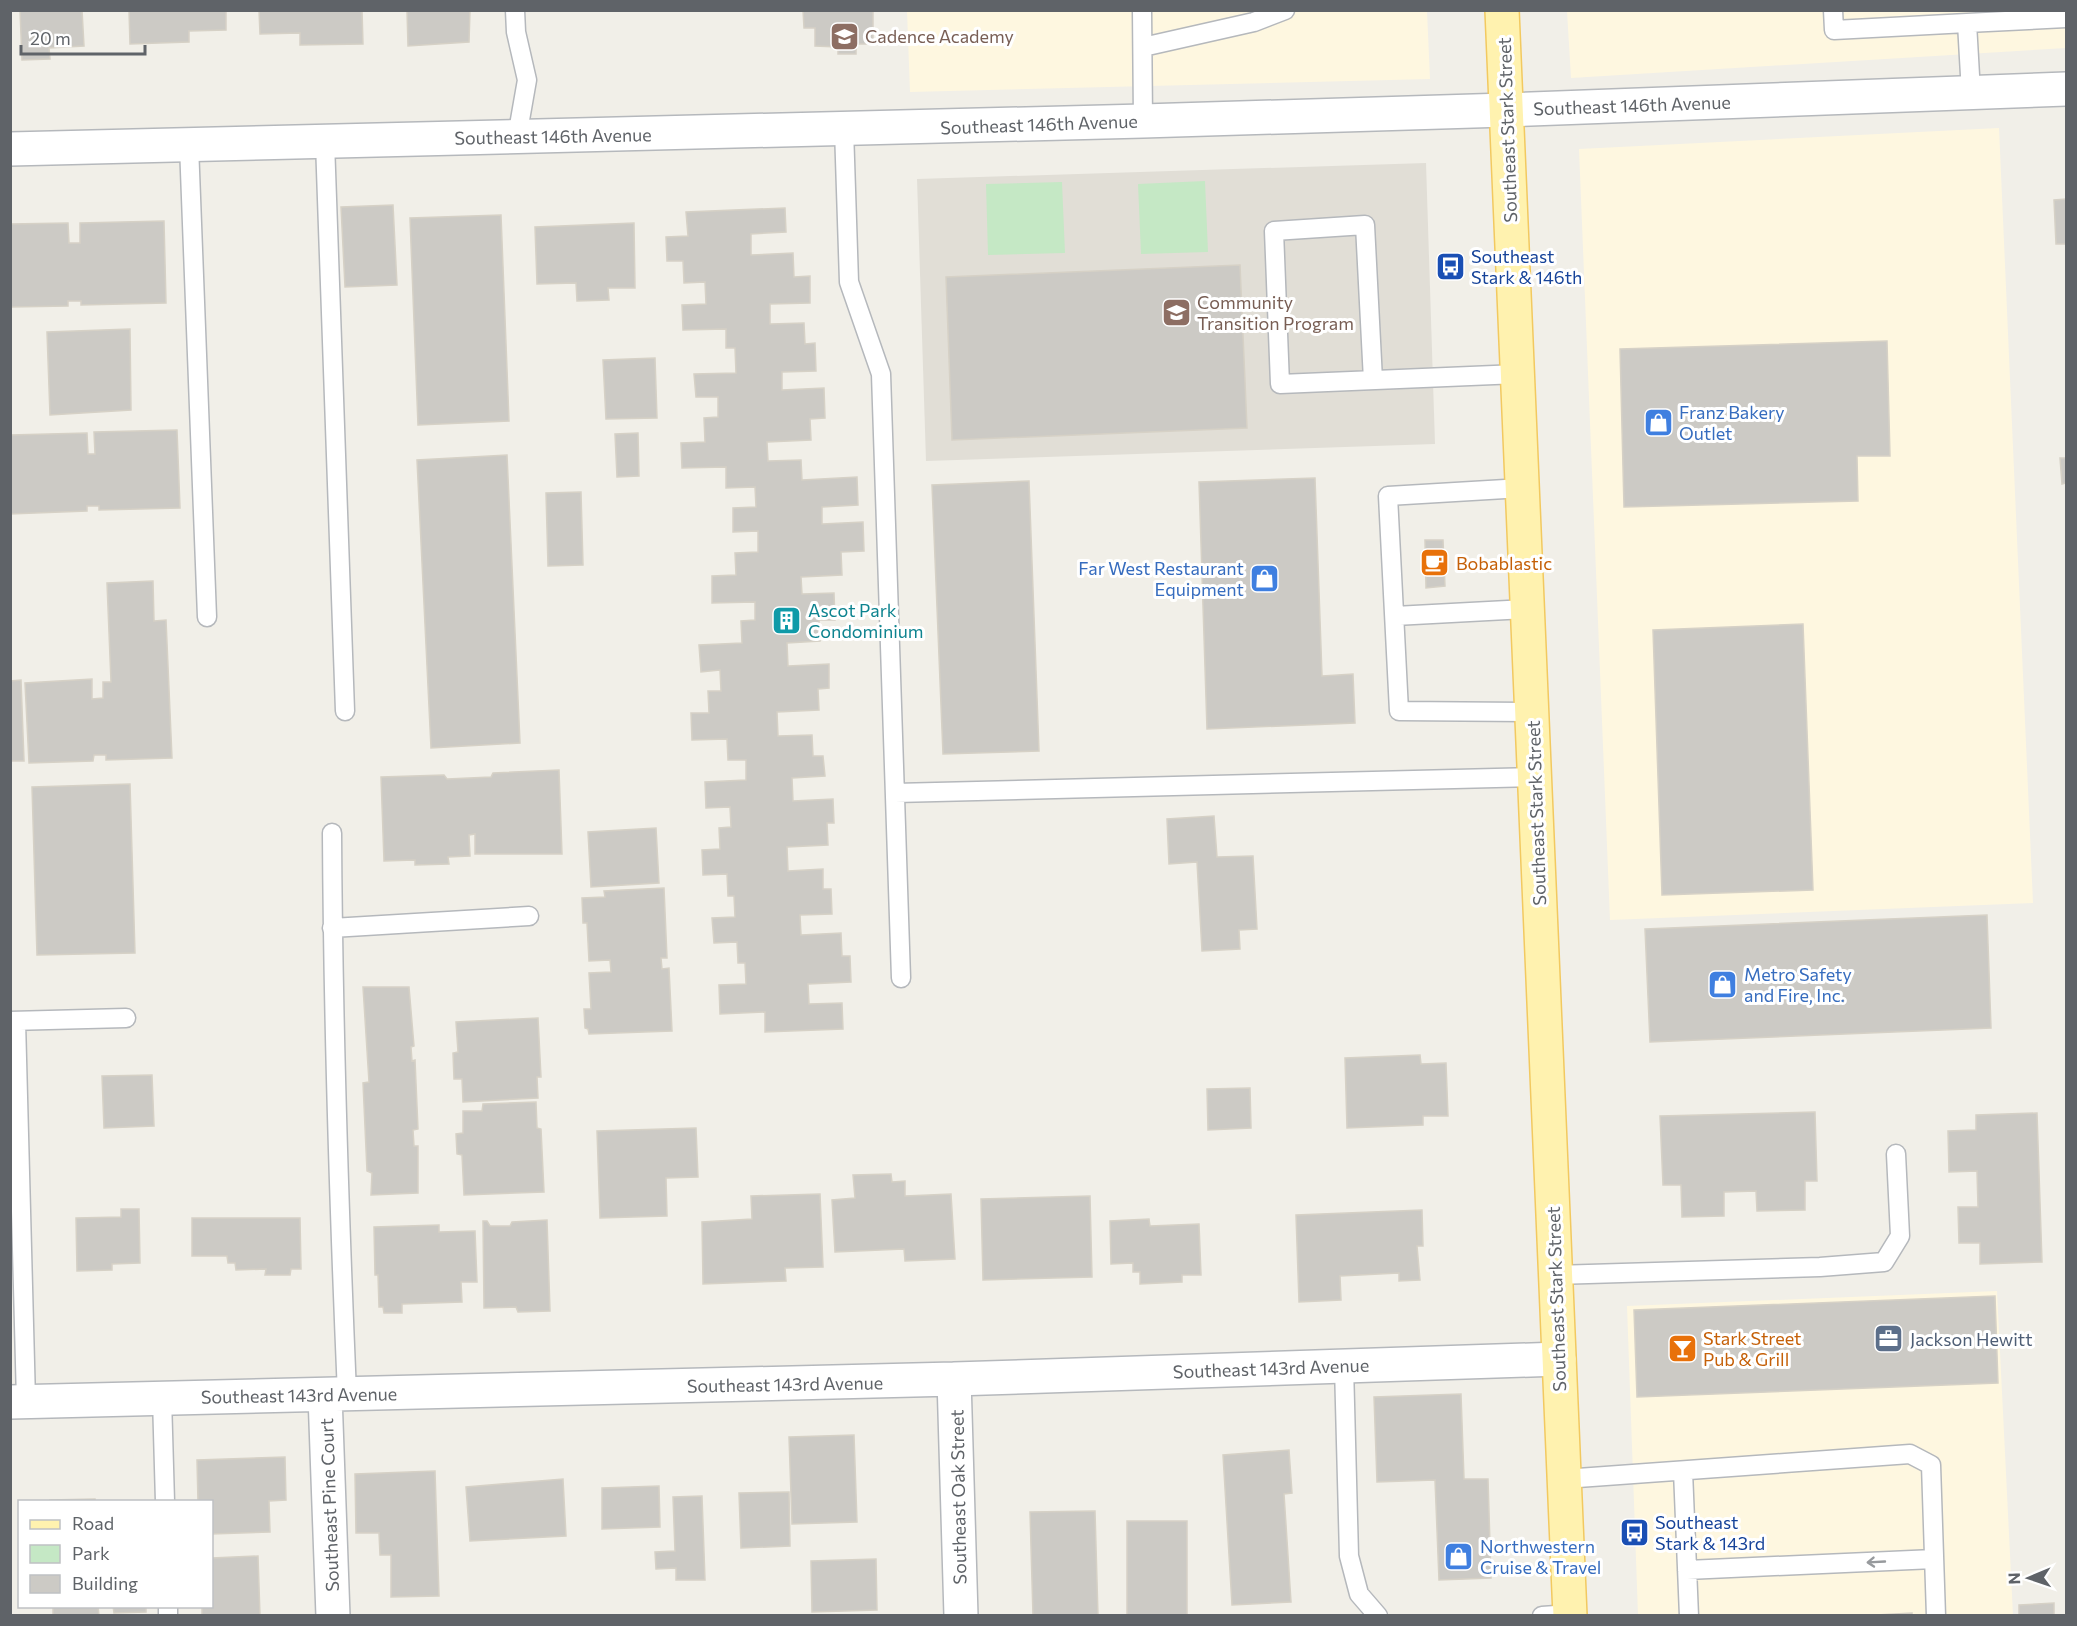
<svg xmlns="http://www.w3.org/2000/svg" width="2077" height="1626" viewBox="0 0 2077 1626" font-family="Commissioner,sans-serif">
<rect width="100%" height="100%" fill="#f1efe8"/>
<path fill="#fef7e0" d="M907,11H1427L1430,79L910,92Z
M1567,11H2066V48L1571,78Z
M1999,128L2033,903L1610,920L1579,149Z
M1997,1291L2013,1615H1638L1627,1306Z"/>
<path fill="#e1ded6" d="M1426,163L1435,444L926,461L917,179Z"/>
<path fill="#c5e8c5" d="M1205,181L1208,252L1141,254L1138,184Z
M1062,182L1065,253L988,255L986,184Z"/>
<path fill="#cccac5" stroke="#d6d1c6" stroke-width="1.5" d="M20,10H82L84,46L49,48L50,59L22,60Z
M129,10H226V30L189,31V42L130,44Z
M259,10H362L363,44L300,45V33L260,34Z
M407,10H470L469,42L408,46Z
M803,10H873V44H856V54H838V47L815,46V28H804Z
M2066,199V244H2056L2054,200Z
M393,205L397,285L345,287L341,207Z
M785,208L786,232L751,234V255L793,253L794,277L810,276V303L770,304V324L804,323L805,344L815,343L816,371L782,372V390L824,388L825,418L810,419L811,440L767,442L768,461L801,460L802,480L857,477L858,505L822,507V524L863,522L864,551L841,552L842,575L801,577L802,594L834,593L835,620H819L820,641L787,643L788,666L829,664V688L818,689L819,710L777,712L778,736L812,735L813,756H823L825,776L792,778L793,801L833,799L834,823H827L828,845L787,847L788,871L823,869V889H831L832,914L800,915L801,935L841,933L842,956H850L851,982L808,984L809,1004L842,1003L843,1029L765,1032V1012L720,1014L719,985L746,984L745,963H738L737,942L714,943L712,918L735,917L734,896H728L727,874L703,875L702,850L720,849L719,828L731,827L730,807L706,808L705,782L746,780V760H728L727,739L692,740L691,713H709L708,691H721L720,670L701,672L699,645L742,643L741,621L755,620V602L712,603V576L736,575L735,553L758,552V531L733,532V508L756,507L755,487L726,488V467L682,468L681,443L705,442L704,418L718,417V397H696L694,374L736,373L735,348H726V329L683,330L682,305L706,304L705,282L684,283L683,261H667L666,237L688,236L686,212Z
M501,215L509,421L418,425L410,218Z
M164,221L166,303L81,305V301H68V306L10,307V224L68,223L69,243H80V223Z
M634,223L635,288H608L609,300L577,301L576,283L537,284L535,227Z
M1240,265L1247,428L952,440L946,277Z
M130,329L131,410L50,415L47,332Z
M1887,341L1890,456H1857L1858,501L1624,507L1620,349Z
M655,358L657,418L606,419L603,360Z
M177,430L180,508L99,510V506H87V511L10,514V435L87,433L88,454H95L94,432Z
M638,433L639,476L617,477L615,434Z
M507,455L520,743L431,748L417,460Z
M2060,458H2066V483L2062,484Z
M1315,478L1322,676L1353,674L1355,723L1207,729L1199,482Z
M1029,481L1039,751L943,754L932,485Z
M581,492L583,565L548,566L546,493Z
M1425,540H1443L1445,586L1426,588Z
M153,581L154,621L166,620L172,758L106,760V755H94L93,761L29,763L25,683L92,679V699L103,698V682H111L107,583Z
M1803,624L1813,890L1662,895L1653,630Z
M21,680L24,761H10V681Z
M559,770L562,854H475V834L469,835L470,856L448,857L449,864L415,865V860L384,861L381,777L444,775L447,779L491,777L493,773Z
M130,784L135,953L37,955L32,787Z
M1214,816L1217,857L1253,856L1257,929L1239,930L1240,949L1202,951L1197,862L1169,864L1167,819Z
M656,828L659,883L591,887L588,832Z
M664,888L667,958H661L662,969L669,968L672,1031L589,1034L588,1029L585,1028L584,1009H591L589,973L611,972L610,960L589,961L587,923H583L582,898L605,897L604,891Z
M1987,915L1991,1028L1650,1042L1645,929Z
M363,987H409L414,1046L411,1047L412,1061L415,1060L418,1129L413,1130L414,1146H418V1193L371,1195L372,1173L367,1171L363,1083L369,1082Z
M538,1018L541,1077H537L538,1098L463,1102L462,1079H454L453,1053L458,1052L456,1022Z
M1420,1055L1421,1064L1446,1063L1448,1116H1423V1125L1347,1128L1345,1058Z
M152,1075L154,1126L104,1128L102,1076Z
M1250,1088L1251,1128L1208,1130L1207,1089Z
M536,1102L537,1128L541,1129L544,1192L464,1195L462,1155L457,1154L456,1134L463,1133V1111H482L483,1104Z
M1815,1112L1817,1181H1805V1210L1757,1211L1756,1191L1724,1192V1216L1682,1217L1681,1185H1663L1660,1116Z
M2037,1113L2042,1262L1980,1264V1243H1959L1958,1207H1978L1977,1171L1949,1172L1948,1131L1976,1130V1115Z
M696,1128L698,1177L666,1178L667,1216L600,1218L597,1131Z
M891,1174L892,1182L905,1181V1196L951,1194L955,1259L905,1261L904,1249L835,1252L832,1200L855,1198L853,1175Z
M820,1194L823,1267L785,1268L786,1281L703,1284L702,1222L752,1219L751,1196Z
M1090,1196L1092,1277L983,1280L981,1199Z
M121,1209H139L140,1263L112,1264V1270L77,1271L76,1218L121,1217Z
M1422,1210L1423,1246H1417L1420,1280L1399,1281V1273L1340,1276L1341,1300L1299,1302L1296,1215Z
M192,1218H300L301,1269H291L290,1275H265L266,1269L236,1270L235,1263H228L227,1256H192Z
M1149,1219L1150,1226L1199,1224L1201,1275H1182V1282L1140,1284V1272H1133V1263L1111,1264L1110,1221Z
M547,1220L550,1311L518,1312L516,1307L484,1308L483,1221H487L490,1226H510L512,1222Z
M439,1225V1232L475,1231L477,1282H461L462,1302L402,1304V1313H384L383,1307H379L378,1275H375L374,1227Z
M1995,1296L1998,1383L1637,1397L1634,1310Z
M1461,1394L1464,1479H1488L1491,1578L1439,1580L1435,1480L1377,1482L1374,1397Z
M854,1435L857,1522L792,1524L789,1437Z
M1289,1450L1292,1493L1284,1494L1291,1602L1232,1605L1223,1455Z
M285,1457L286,1500L269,1501L270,1532L212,1534V1502H198L197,1460Z
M435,1471L439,1596L391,1597V1555H380L379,1533H356L355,1474Z
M563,1479L566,1536L470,1541L466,1487Z
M659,1486L660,1527L602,1529V1488Z
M789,1492L790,1546L741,1548L739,1493Z
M702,1496L705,1580H676V1568L656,1569L655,1552L675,1551L673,1497Z
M95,1499V1502H50V1500Z
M1095,1511L1098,1616H1033L1030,1512Z
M1127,1521H1187V1616H1127Z
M258,1556L260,1616H202V1606H212V1558Z
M876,1559L877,1610L812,1612L811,1561Z
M2054,1603V1616H2019V1605Z
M53,1606H98L99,1616H53Z
M113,1606H146V1612L114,1613Z
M1912,1613V1616H1858Z"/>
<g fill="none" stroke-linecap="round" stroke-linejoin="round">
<defs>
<path id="service" d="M515,10L516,32L527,80L517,137
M1142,10L1143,121
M1833,10L1834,30L1967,23L1971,93
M1967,23L2066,18
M1143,47L1254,22L1285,10
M844,129L849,282L881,374L901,978
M325,142L345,711
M189,145L207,617
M1373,380L1365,225L1274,231L1280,384L1518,374
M1522,488L1388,496L1399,711L1531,712
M1395,616L1527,609
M895,793L1534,777
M332,833C333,1020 339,1207 347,1394
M332,928L529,916
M10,1021L126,1018
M16,1021L26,1401
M1555,1275L1820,1267L1884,1262L1900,1236L1896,1154
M1344,1366L1349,1556L1359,1594L1378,1616
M162,1398L165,1502
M1683,1471L1689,1616
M1564,1479L1910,1454L1931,1465L1936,1616
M1687,1570L1934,1559
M168,1606V1616
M1542,1616L1570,1614"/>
<path id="minor" d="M10,149L1143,121L1506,110L2066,89
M954,1379L961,1616
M325,1395L333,1616
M10,1402L954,1379L1559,1359"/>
<path id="primary" d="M1502,10L1570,1616"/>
</defs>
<use href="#service" stroke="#b5b8bc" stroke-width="21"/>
<use href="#minor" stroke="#b5b8bc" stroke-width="36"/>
<use href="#primary" stroke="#f2c960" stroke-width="36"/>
<use href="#service" stroke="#fff" stroke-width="18"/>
<use href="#minor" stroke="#fff" stroke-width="33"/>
<use href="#primary" stroke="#fff2af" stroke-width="33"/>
</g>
<defs><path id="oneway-shaft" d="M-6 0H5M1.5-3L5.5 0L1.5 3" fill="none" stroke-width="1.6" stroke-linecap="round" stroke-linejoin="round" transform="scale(1.5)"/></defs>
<use stroke="#979a9d" href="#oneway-shaft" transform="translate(1876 1562) rotate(177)"/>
<defs>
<symbol id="school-square" viewBox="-11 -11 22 22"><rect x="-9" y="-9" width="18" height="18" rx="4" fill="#8d6e63" stroke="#fff"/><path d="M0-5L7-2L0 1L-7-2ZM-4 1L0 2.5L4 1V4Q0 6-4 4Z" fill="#fff"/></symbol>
<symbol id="bus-square" viewBox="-11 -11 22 22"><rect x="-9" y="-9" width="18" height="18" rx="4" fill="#1a4fb4" stroke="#fff"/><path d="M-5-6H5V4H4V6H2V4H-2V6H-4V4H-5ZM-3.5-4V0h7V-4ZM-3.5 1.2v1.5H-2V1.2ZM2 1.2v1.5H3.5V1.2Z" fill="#fff"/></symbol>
<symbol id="shop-square" viewBox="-11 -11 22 22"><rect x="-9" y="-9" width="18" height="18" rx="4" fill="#3f7fe0" stroke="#fff"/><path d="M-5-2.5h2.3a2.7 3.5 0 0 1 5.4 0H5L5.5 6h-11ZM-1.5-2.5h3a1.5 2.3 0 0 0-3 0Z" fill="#fff"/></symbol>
<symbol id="cafe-square" viewBox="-11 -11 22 22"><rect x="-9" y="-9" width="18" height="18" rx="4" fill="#e8710a" stroke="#fff"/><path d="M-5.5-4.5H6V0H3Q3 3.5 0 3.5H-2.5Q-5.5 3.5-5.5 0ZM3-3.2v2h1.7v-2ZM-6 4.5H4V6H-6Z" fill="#fff"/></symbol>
<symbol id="building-square" viewBox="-11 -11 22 22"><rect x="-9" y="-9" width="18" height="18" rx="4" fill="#0f9aa8" stroke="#fff"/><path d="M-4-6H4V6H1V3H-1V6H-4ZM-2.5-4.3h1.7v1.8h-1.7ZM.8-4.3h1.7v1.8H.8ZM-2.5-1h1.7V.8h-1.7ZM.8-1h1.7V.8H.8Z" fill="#fff"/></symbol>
<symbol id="office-square" viewBox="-11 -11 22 22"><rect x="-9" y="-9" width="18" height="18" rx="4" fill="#5c6f8a" stroke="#fff"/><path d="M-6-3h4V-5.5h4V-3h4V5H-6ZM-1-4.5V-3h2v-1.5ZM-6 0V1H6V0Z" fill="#fff"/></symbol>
<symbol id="bar-square" viewBox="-11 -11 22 22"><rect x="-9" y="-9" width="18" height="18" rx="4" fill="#e8710a" stroke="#fff"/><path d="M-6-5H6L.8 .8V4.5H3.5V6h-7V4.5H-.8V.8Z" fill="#fff"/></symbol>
</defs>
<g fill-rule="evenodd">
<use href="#school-square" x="828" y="20" width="33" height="33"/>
<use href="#bus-square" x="1434" y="250" width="33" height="33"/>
<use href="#school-square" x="1160" y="296" width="33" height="33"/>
<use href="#shop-square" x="1642" y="406" width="33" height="33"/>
<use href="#cafe-square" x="1418" y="546" width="33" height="33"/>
<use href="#shop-square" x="1248" y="562" width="33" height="33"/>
<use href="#building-square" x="770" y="604" width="33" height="33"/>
<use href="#shop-square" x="1706" y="968" width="33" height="33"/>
<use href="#office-square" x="1872" y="1322" width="33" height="33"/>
<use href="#bar-square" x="1666" y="1332" width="33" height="33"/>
<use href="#bus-square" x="1618" y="1516" width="33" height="33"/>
<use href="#shop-square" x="1442" y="1540" width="33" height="33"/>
</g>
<g text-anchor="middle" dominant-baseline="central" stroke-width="6" stroke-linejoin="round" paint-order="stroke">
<g font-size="18" fill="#785e54" stroke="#fff" text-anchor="start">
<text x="865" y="36">Cadence Academy</text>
<text x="1197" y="302">Community<tspan x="1197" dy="21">Transition Program</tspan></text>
</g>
<g font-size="18" fill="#5f6368" stroke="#fff">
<text transform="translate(1632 105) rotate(-2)">Southeast 146th Avenue</text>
<text transform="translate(1039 124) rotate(-2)">Southeast 146th Avenue</text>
<text transform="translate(1507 130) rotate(-92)">Southeast Stark Street</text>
<text transform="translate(553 136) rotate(-1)">Southeast 146th Avenue</text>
<text transform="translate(1536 813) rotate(-92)">Southeast Stark Street</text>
<text transform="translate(1556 1299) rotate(-92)">Southeast Stark Street</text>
<text transform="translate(1271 1368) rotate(-2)">Southeast 143rd Avenue</text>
<text transform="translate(785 1384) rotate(-1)">Southeast 143rd Avenue</text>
<text transform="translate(299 1395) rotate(-1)">Southeast 143rd Avenue</text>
<text transform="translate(958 1497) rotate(-91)">Southeast Oak Street</text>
<text transform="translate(329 1505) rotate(-92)">Southeast Pine Court</text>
</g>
<g font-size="18" fill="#164399" stroke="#fff" text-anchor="start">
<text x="1471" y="256">Southeast<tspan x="1471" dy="21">Stark &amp; 146th</tspan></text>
<text x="1655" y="1522">Southeast<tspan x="1655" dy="21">Stark &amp; 143rd</tspan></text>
</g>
<g font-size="18" fill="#366cbe" stroke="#fff" text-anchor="start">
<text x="1679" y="412">Franz Bakery<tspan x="1679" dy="21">Outlet</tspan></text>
<text x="1244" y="568" text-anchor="end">Far West Restaurant<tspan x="1244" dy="21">Equipment</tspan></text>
<text x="1744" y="974">Metro Safety<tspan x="1744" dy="21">and Fire, Inc.</tspan></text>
<text x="1480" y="1546">Northwestern<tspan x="1480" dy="21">Cruise &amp; Travel</tspan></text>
</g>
<g font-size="18" fill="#c56008" stroke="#fff" text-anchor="start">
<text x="1456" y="563">Bobablastic</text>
<text x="1703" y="1338">Stark Street<tspan x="1703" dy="21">Pub &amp; Grill</tspan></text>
</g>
<g font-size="18" fill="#0d838f" stroke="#fff" text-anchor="start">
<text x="808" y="610">Ascot Park<tspan x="808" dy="21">Condominium</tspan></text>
</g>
<g font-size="18" fill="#4e5e75" stroke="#fff" text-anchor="start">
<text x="1910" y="1339">Jackson Hewitt</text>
</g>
</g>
<rect width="2077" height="1626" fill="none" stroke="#5f6368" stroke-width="24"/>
<rect x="18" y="1500" width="195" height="108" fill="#ffffff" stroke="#bfc1c3" stroke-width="1.5"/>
<rect x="30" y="1520" width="30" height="9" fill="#fff2af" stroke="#bfc1c3" stroke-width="1.5"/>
<text x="72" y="1530" font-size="18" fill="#5f6368">Road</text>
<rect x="30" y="1545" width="30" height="18" fill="#c5e8c5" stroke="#bfc1c3" stroke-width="1.5"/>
<text x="72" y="1560" font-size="18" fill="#5f6368">Park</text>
<rect x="30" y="1575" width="30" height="18" fill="#cccac5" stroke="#bfc1c3" stroke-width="1.5"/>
<text x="72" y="1590" font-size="18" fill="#5f6368">Building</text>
<g transform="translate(2029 1578) rotate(268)" stroke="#ffffff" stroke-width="4.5" paint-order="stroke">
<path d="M0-4.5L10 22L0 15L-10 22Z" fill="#5f6368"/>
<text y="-9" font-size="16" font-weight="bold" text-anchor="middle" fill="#5f6368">N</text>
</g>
<path d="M21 45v9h124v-9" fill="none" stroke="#5f6368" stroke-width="3"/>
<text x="30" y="45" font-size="18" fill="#5f6368" stroke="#ffffff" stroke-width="4.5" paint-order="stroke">20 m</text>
</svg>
